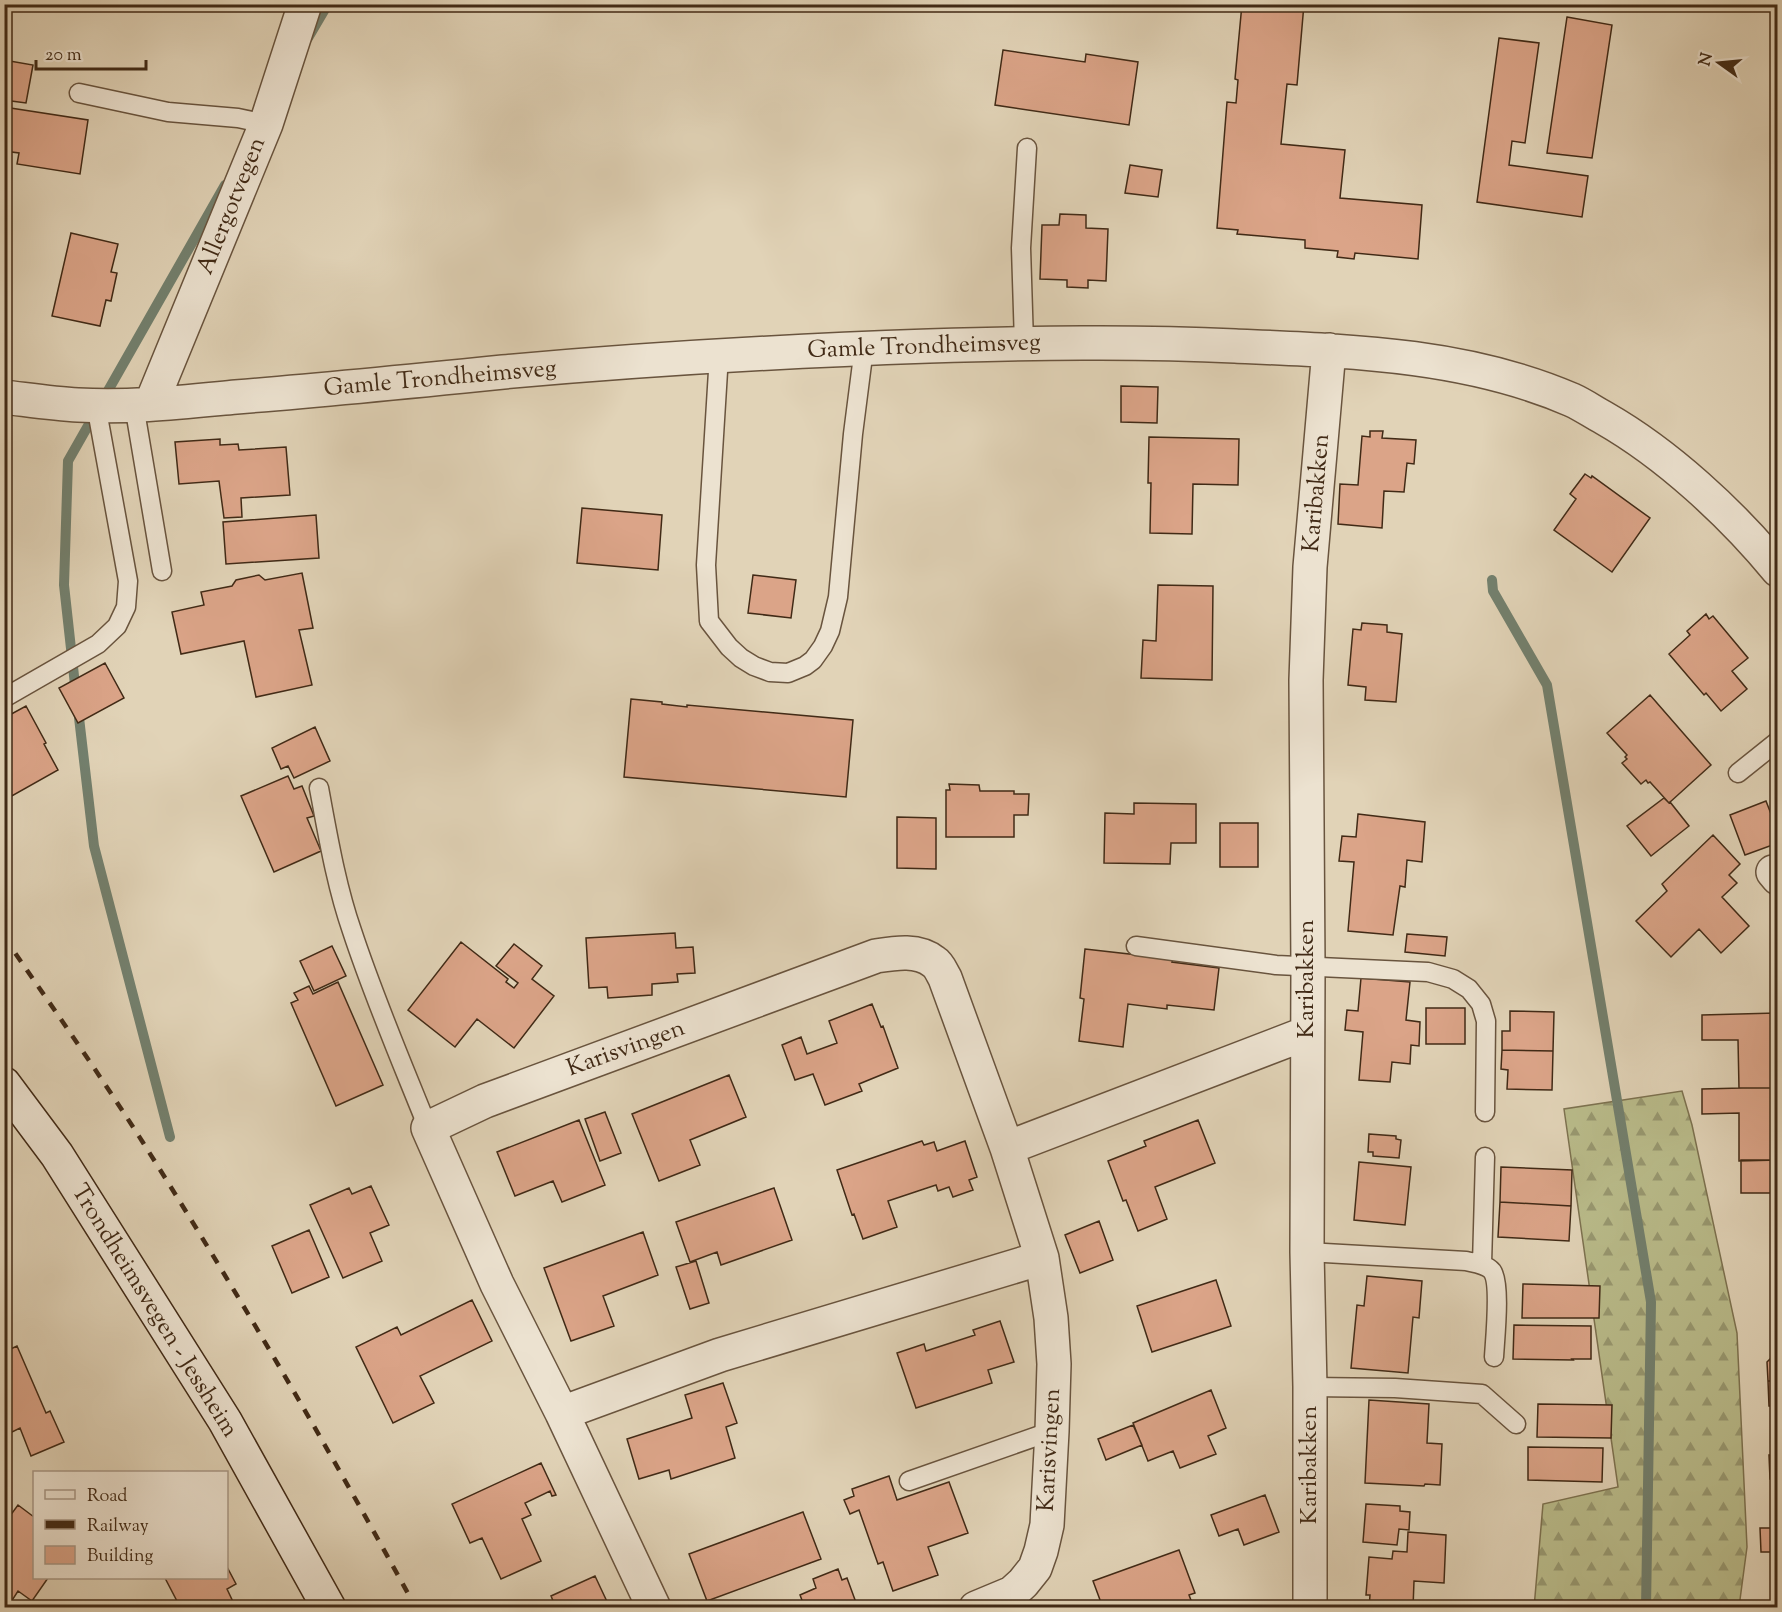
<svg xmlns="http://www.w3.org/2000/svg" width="1782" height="1612" viewBox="0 0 1782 1612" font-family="'Sorts Mill Goudy',serif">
<defs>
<pattern id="forest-firs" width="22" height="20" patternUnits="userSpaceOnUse" patternTransform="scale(1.5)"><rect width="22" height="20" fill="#b9bb8a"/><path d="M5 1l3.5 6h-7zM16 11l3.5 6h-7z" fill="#989870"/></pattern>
</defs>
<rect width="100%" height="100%" fill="#e1d3b7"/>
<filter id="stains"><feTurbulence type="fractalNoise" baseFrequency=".00333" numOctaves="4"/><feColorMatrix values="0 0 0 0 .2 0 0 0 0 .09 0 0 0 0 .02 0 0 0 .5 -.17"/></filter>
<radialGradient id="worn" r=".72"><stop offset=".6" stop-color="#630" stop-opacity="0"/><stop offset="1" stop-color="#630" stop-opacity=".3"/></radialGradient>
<path fill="url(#forest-firs)" stroke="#7d7250" stroke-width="1.5" d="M1682,1091L1692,1125L1737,1333L1747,1547L1739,1607L1534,1608L1543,1504L1618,1487L1564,1109Z"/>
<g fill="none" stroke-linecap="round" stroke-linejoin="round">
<path stroke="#73806e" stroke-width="10" d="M308,38L328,4
M1492,580L1493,591L1547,685L1651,1302L1646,1608
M76,694L64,585L68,461L225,185
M78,709L94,846L170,1137"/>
</g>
<path fill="#dba488" stroke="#412a16" stroke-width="1.5" d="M1242,4H1304L1297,85L1287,84L1281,144L1345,150L1340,198L1422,205L1418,259L1355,253L1354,259L1337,257L1338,251L1305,248V240L1237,234L1238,230L1217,228L1227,102L1236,103L1238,80L1235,79Z
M1567,17L1612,25L1592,158L1547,153Z
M1499,38L1539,43L1525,143L1512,141L1509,165L1588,176L1582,217L1477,202Z
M1003,50L1085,62L1086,54L1138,62L1129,125L995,105Z
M4,60L33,65L26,103L4,100Z
M4,107L88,120L80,174L17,164L19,153L4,151Z
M1130,165L1162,170L1158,197L1125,193Z
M1060,214L1086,215V228L1108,229L1106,281L1088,280V288L1067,287V280L1040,279L1042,225H1059Z
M71,233L118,244L111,272L117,273L111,301L106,300L100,326L52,316Z
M1121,386L1158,387L1157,423L1121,422Z
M1370,431H1383L1382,438L1416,440L1414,464L1407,463L1404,492L1384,491L1382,528L1338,524L1340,484L1358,485L1362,436L1370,437Z
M1149,437L1239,439L1238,485L1193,484L1192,534L1150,533L1151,483H1148Z
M220,439V445L238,444L239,450L286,447L290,495L241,498L242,517L224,518L219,481L179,484L175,442Z
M1585,474L1591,478L1592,476L1650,518L1612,572L1554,530L1576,499L1570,494Z
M582,508L662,515L658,570L577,563Z
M316,515L319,558L226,564L223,522Z
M302,573L313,628L299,630L312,685L256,697L244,641L181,654L172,612L204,605L201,592L232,586L236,580L259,575L265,580Z
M753,575L796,580L791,618L748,613Z
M1158,585L1213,586L1212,680L1141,678L1143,640L1156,641Z
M1706,614L1709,619L1713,616L1748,658L1732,671L1747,689L1721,711L1706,693L1704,695L1669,654L1690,635L1687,631Z
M1362,623L1387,625V632L1402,634L1396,702L1365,700L1366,687L1348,685L1353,629L1361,630Z
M105,663L124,698L78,723L59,688Z
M1650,695L1711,765L1669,803L1650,782L1648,783L1646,780L1641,784L1622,763L1627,759L1625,757L1627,755L1607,733Z
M631,699L662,702V704L687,707V705L853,720L846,797L624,777Z
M26,706L46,743L44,744L58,770L10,797L4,786V718Z
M315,727L330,761L294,778L288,766L281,769L272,748Z
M288,776L294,789L302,786L314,816L307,818L321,851L274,872L241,796Z
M949,784L979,785L980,791H1014V794H1029L1028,815H1014V837H946V790H950Z
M1664,798L1669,803L1670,802L1689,826L1651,856L1627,826Z
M1766,801L1778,832V843L1745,855L1730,815Z
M1134,803L1196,804V843H1171L1170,864L1104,863L1105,813L1134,814Z
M1358,814L1425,822L1422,862L1407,860L1405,887L1400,886L1393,935L1348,931L1354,862L1339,861L1342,836L1356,837Z
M897,817L936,818V869L897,868Z
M1220,823H1258V867H1220Z
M1713,835L1740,864L1729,875L1737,883L1722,897L1749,926L1721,953L1699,929L1671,957L1636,921L1667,891L1662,884Z
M675,933L676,948L693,947L695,973L677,974L678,982L652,984V995L608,998L607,987L589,988L586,938Z
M1407,934L1447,937L1445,956L1405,952Z
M461,942L508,979L506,982L514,988L518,983L496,966L514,944L542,966L532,979L554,996L514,1048L477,1019L455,1047L408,1010Z
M332,946L346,976L314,991L300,961Z
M1085,949L1173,959L1172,962L1219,968L1214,1010L1167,1005V1009L1128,1004L1123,1047L1079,1041L1084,999L1080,998Z
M1361,978L1410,982L1406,1020L1420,1022L1419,1046L1411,1045L1410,1064L1392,1062L1390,1082L1359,1080L1363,1032L1345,1030L1347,1010L1358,1011Z
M338,982L383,1085L336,1106L291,1003L298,1000L294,993L309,986L313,994Z
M872,1004L881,1027L883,1026L898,1068L859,1084L862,1091L825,1105L813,1074L795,1080L782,1045L801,1037L807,1054L837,1043L829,1021Z
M1426,1008H1465V1044H1426Z
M1510,1011L1554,1012L1553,1051L1502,1050V1031H1510Z
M1776,1013L1778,1088H1739L1738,1040H1702V1015Z
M1502,1050L1553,1051L1552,1090L1507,1089L1508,1070L1501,1069Z
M729,1075L746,1117L690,1140L700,1165L659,1181L632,1114Z
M1742,1088H1778V1160L1739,1161V1113L1702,1114V1089Z
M605,1112L621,1153L600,1161L585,1119Z
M579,1120L605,1185L562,1202L553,1181L515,1196L497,1152Z
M1198,1120L1215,1163L1155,1187L1167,1219L1138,1231L1126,1200L1123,1201L1108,1161L1146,1146L1144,1141Z
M1369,1134L1396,1136V1139L1401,1140L1399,1158L1373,1156V1152H1368Z
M922,1141L924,1145L934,1142L937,1151L965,1141L977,1177L969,1180L973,1190L953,1197L949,1187L938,1191L936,1185L888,1201L897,1227L863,1239L854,1214L852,1215L837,1170Z
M1741,1160H1778V1187H1773L1772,1193H1741Z
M1359,1162L1411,1167L1405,1225L1354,1220Z
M1501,1167L1572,1170L1571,1206L1500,1202Z
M371,1186L389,1225L370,1233L382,1261L343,1278L310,1205L349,1188L352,1194Z
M774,1188L792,1240L721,1265L717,1252L690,1262L676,1222Z
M1500,1202L1571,1206L1569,1241L1498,1237Z
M1099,1221L1113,1260L1080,1273L1065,1235Z
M309,1230L329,1277L292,1293L272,1246Z
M643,1232L658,1275L603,1296L614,1326L571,1341L544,1268Z
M1773,1235H1778V1260H1773Z
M696,1261L709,1303L690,1309L676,1267Z
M1367,1276L1422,1281L1419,1318L1413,1317L1408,1373L1351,1368L1357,1305L1364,1306Z
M1216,1280L1231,1326L1152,1352L1137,1306Z
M1523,1284L1600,1286L1599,1318H1522Z
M472,1300L492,1341L420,1376L434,1403L393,1423L356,1347L397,1327L401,1335Z
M1000,1321L1014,1362L988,1370L992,1383L916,1408L897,1353L924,1344L926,1351L975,1335L973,1330Z
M1514,1325L1591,1326V1359H1572L1573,1360L1513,1359Z
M17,1346L46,1413L50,1411L64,1442L31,1456L20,1428L8,1434L4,1426V1352Z
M1775,1354H1778V1381H1768L1767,1362Z
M1768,1381H1778V1406H1769Z
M723,1383L737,1423L726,1427L735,1458L671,1479L669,1470L639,1479L627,1439L692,1418L685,1395Z
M1211,1390L1226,1428L1208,1436L1216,1454L1180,1468L1173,1451L1148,1461L1133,1423Z
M1369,1400L1429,1404L1427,1443L1442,1444L1440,1485L1425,1484L1424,1486L1365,1483Z
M1538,1404L1612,1405L1611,1438L1537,1437Z
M1133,1425L1142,1445L1106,1460L1098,1439Z
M1528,1447L1603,1448L1602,1482L1528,1480Z
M1769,1455H1778V1479H1770Z
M541,1463L556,1495L552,1496L550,1491L525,1503L531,1515L522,1519L541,1561L501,1579L482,1538L470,1543L452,1504Z
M889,1476L897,1500L949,1482L968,1533L928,1547L938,1575L893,1591L883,1562L878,1564L859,1510L850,1514L844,1500L854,1496L852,1489Z
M1265,1495L1279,1532L1244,1545L1238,1529L1219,1536L1211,1515Z
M1366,1504L1400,1506V1511L1410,1512L1409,1530L1399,1529L1397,1545L1363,1542Z
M18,1505L34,1517V1578H48L32,1601L18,1591L11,1602L4,1597V1524Z
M803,1512L821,1559L707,1601L689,1554Z
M1760,1528H1778V1554L1777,1552H1761Z
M1408,1532L1446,1535L1444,1583L1414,1581L1413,1608H1369L1370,1595H1366L1369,1557L1392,1559L1393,1551L1407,1552Z
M1179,1550L1195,1593L1189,1595L1194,1608H1103L1093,1581Z
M226,1565L236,1584L227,1589L236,1608H174L179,1605L165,1578H226Z
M838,1569L842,1580L847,1578L858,1608H805L800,1595L816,1588L813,1579Z
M595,1576L610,1608H556L551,1596Z"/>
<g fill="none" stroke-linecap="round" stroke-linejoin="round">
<defs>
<path id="lane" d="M79,93L168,112L238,118L266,124
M1024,343L1021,248L1027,148
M719,355L706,565L709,621L729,647L741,658L754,666L770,672L788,673L805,666L813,660L823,646L830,631L838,597L853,434L864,348
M134,405L162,571
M4,698L98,644L117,626L126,607L128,581L96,405
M1738,773L1778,741
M319,788C328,836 336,885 352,931C374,998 402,1063 428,1128
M1136,946L1276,965L1428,972L1453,979L1469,989L1481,1004L1486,1021L1485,1112
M1307,1252L1466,1261C1474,1263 1486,1264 1492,1271C1501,1283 1495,1339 1494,1357
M1482,1264L1485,1157
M1310,1387L1395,1388L1482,1394L1516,1424
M909,1481L1052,1431"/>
<path id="street" d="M4,397C29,400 54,404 78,405C131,408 183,402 236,397C325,390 414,381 503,372C645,359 787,351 929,346C1031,343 1133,341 1235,346C1348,351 1466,354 1572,400C1583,405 1593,412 1604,418C1667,454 1731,513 1778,570
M151,404L266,124L305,4
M1773,872L1778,878
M1007,1148L1307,1033
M562,1413L720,1355L1042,1258
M654,1608L562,1413L497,1284L428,1128L485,1101L876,956C895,953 918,949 934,962C939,965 942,973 945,978L1007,1148L1042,1258L1051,1318L1054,1364L1052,1431L1047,1525L1041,1551L1035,1568L1023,1583L1012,1593L976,1608
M1310,1608V1387L1307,1252L1308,967L1306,680L1310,567L1329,350"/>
<path id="secondary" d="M4,1084L57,1155L225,1421L329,1608"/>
</defs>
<use href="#lane" stroke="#69543e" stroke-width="21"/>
<use href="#street" stroke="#69543e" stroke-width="36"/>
<use href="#secondary" stroke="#412a16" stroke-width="36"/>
<use href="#lane" stroke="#ece2d0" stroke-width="18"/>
<use href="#street" stroke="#ece2d0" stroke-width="33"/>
<use href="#secondary" stroke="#ece2d0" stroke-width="33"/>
<path stroke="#412a16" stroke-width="4.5" stroke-dasharray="10 10" stroke-linecap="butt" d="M4,937C51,1005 98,1072 142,1141C238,1293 329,1449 416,1608"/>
</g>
<g text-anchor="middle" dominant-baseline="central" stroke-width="4.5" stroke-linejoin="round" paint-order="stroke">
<g font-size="24" fill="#412a16" stroke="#ece2d0">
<text transform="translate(232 206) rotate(-68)">Allergotvegen</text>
<text transform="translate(924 347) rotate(-2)">Gamle Trondheimsveg</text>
<text transform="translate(440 379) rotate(-5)">Gamle Trondheimsveg</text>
<text transform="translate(1317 493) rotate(-85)">Karibakken</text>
<text transform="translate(1307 979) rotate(-90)">Karibakken</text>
<text transform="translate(626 1049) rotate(-20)">Karisvingen</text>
<text transform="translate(154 1311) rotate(58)">Trondheimsvegen - Jessheim</text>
<text transform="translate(1050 1450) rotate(-87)">Karisvingen</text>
<text transform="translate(1310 1465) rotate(-90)">Karibakken</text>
</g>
</g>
<rect width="1782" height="1612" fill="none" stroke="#e1d3b7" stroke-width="24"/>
<rect x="6" y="6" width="1770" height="1600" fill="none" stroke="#412a16" stroke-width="3"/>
<rect x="12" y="12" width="1758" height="1588" fill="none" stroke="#412a16" stroke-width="1.5"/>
<rect x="33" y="1471" width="195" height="108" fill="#ece2d0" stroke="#a89886" stroke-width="1.5"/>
<rect x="45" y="1490" width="30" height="9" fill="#ece2d0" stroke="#a89886" stroke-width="1.5"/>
<text x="87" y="1501" font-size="18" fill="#412a16">Road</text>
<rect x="45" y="1520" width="30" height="9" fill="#412a16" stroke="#a89886" stroke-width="1.5"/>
<text x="87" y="1531" font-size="18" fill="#412a16">Railway</text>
<rect x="45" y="1546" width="30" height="18" fill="#dba488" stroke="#a89886" stroke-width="1.5"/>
<text x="87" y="1561" font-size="18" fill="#412a16">Building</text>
<g transform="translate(1719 63) rotate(285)" stroke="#ece2d0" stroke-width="4.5" paint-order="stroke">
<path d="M0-4.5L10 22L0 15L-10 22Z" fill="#412a16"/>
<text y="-9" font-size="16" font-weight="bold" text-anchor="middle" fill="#412a16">N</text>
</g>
<path d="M36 60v9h110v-9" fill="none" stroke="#412a16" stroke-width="3"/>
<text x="45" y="60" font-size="18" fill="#412a16" stroke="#ece2d0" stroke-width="4.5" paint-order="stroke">20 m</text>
<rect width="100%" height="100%" filter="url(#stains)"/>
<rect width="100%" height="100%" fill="url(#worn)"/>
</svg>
